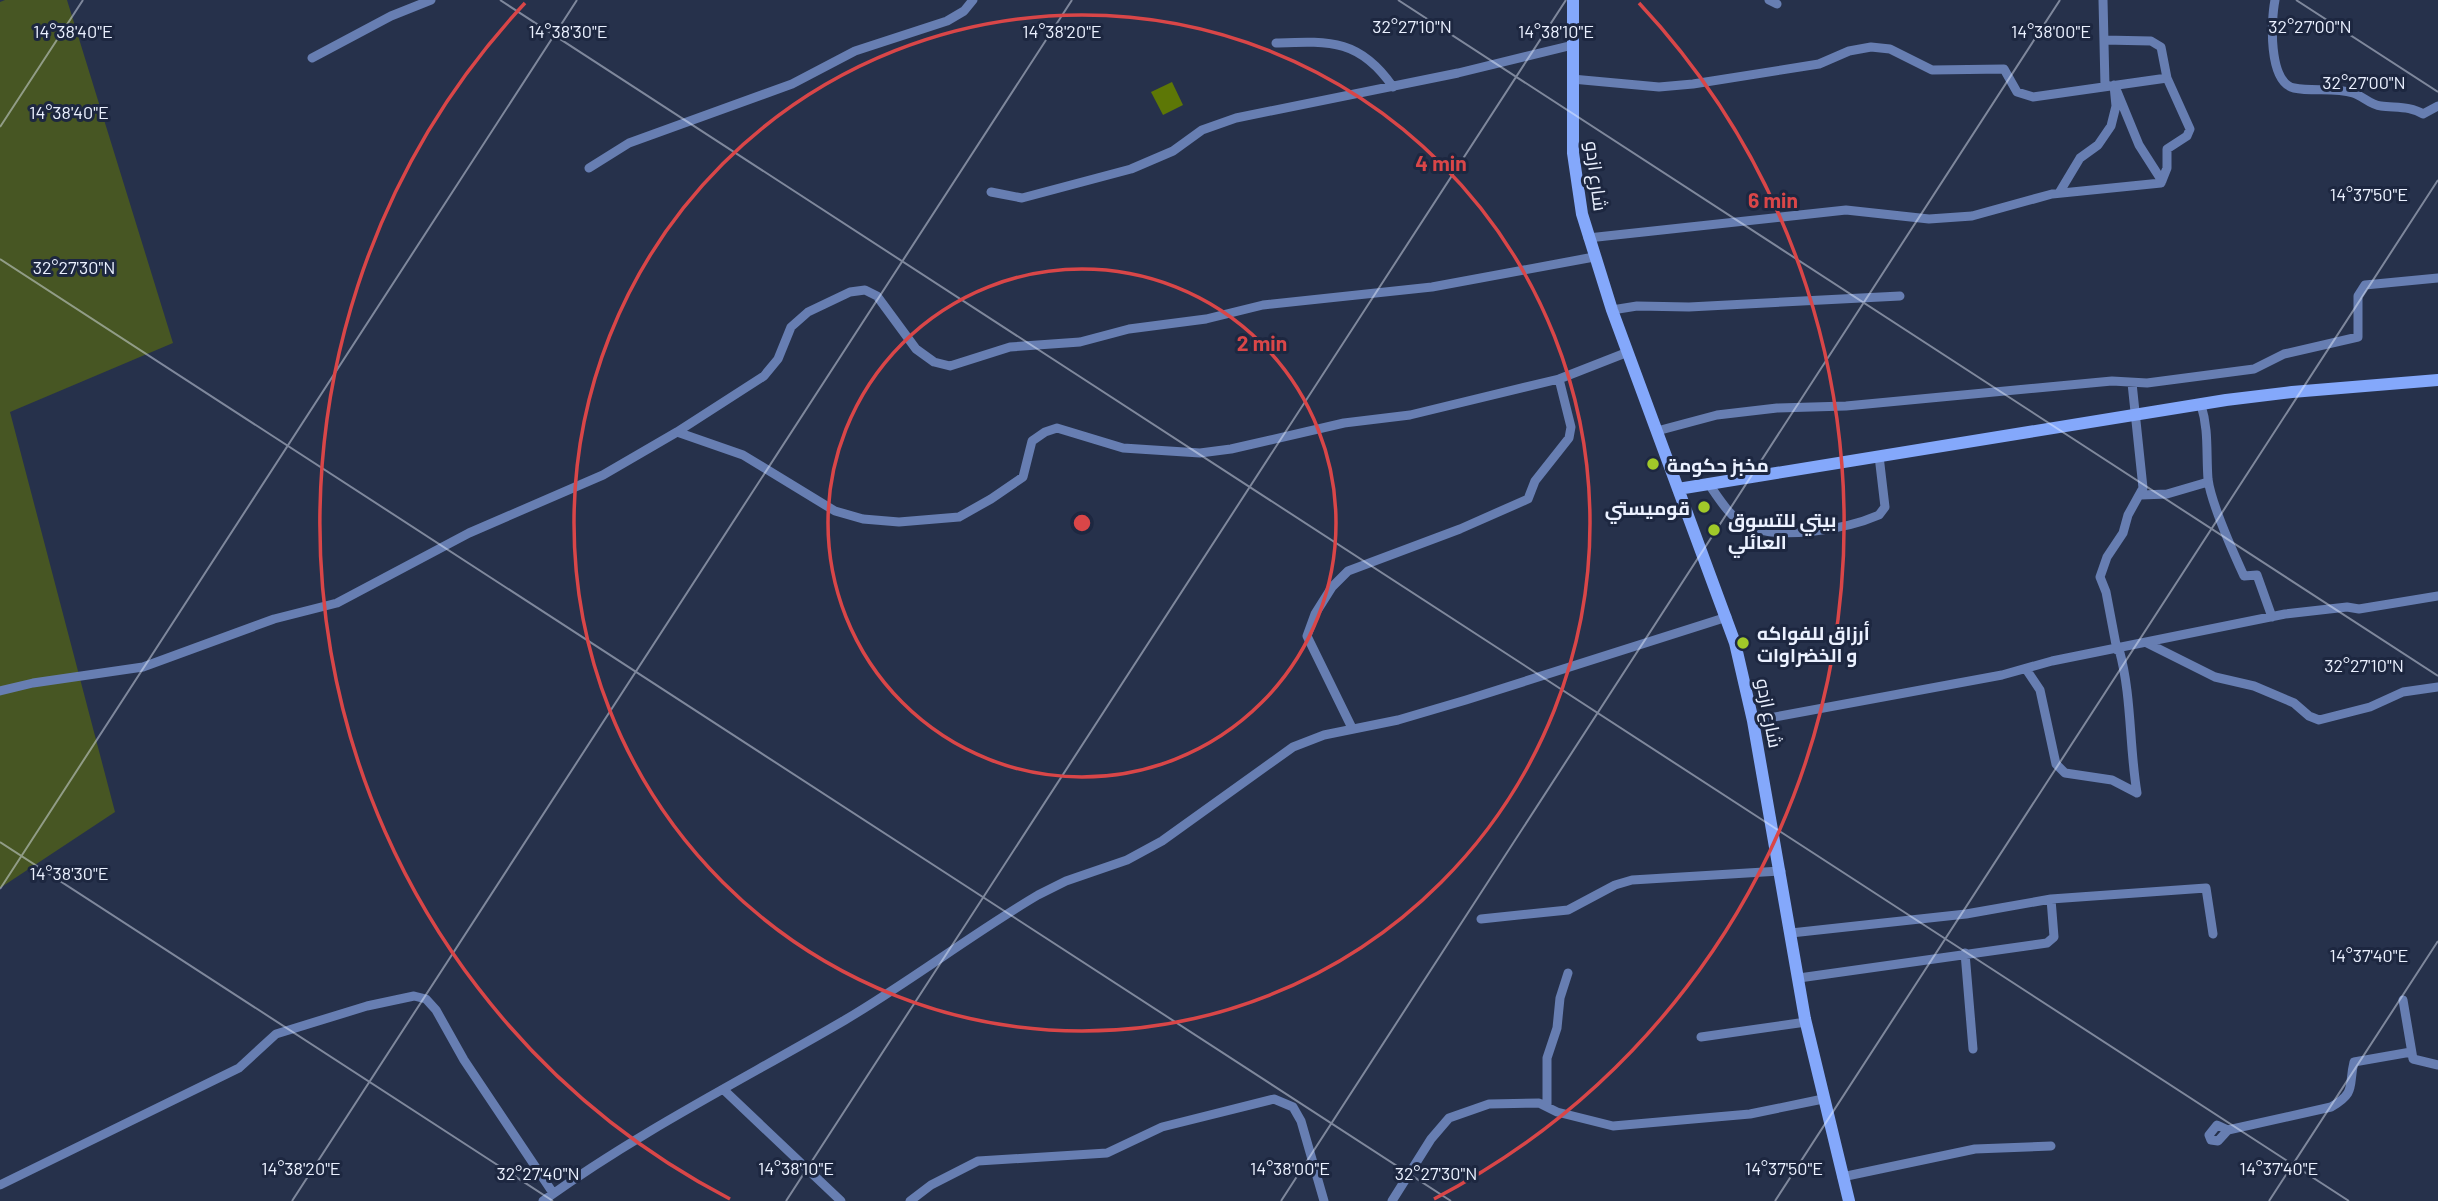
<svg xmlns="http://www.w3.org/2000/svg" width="2438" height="1201" viewBox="0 0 2438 1201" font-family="Barlow,Cairo,sans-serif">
<rect width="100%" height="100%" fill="#26314b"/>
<path fill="#475623" d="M5,0H67L173,343L10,412L115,812L0,888V2Z"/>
<path fill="#5d7706" d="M1172,82L1183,105L1163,115L1151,92Z"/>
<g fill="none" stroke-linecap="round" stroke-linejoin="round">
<path stroke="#677eb2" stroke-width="9" d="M1769,0L1777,4
M2103,0L2105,86
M2275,0C2271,20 2268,82 2294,88C2313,92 2334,87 2353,93C2363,96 2370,105 2381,106C2395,108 2411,106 2423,114L2438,106
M1276,43C1330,41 1360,39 1393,87
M312,58L391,16L431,0
M1572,79L1659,87L1693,84L1819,64L1849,51L1871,47L1890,49L1932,70L2004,69L2017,92L2033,97L2167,78
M2116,89L2139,145L2162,181
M589,168L629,143L792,84L855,51L947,21L964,11L973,0
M991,192L1022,198L1131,169L1173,151L1202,130L1236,118L1458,73L1573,45
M2059,193L2080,158L2098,145L2111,126L2116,106L2114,85
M1588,238L1846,210L1929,219L1972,216L2052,194L2161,183L2167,168V149L2187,136L2190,129L2167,78L2161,47L2151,41L2104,40
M1612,310L1637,306L1689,307L1900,296
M2201,405C2209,430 2206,453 2208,479C2211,504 2233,552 2244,576L2257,575L2272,617
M1657,431L1717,415L1777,408L1846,406L2112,381L2147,383L2254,369L2284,354L2358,337V296L2365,285L2438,278
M677,432L743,455L835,511L863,519L899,522L959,517L991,499L1023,477L1032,441L1045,432L1057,428L1123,448L1200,453L1231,449L1344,423L1410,415L1559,379L1628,352
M1708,483C1718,497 1729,516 1744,524C1776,542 1847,529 1879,515L1885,507L1879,456
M2141,495L2167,494L2208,482
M2147,643L2215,677L2254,686L2294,703L2309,716L2319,720L2370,707L2403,692L2438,687
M2119,649C2132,696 2129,745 2137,793
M2117,650L2106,592L2100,577L2107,557L2123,533L2128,515L2143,488L2132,383
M2026,669L2040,690L2056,764L2065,773L2112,780L2137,793
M0,691L33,683L143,667L274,619L337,603L469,533L603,475L677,432L764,376L778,359L791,327L808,312L850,292L865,290L877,296L916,349L934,362L950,366L1010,347L1080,342L1129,329L1206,319L1263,305L1432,287L1594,257
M1753,721L2002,675L2052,661L2285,614L2347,607L2359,609L2438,596
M1352,728L1307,636L1315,614L1332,587L1348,571L1460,529L1528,499L1535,481L1569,438L1571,427L1559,379
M1481,919L1568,910L1615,885L1632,880L1781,871
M1791,933L1966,914L2051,899L2206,888L2213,934
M1965,953L1973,1049
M1799,978L2047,943L2054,937L2051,899
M2403,1000L2413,1059L2438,1065
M1701,1037L1806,1022
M725,1091L841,1201
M1547,1106V1058L1557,1028L1560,998L1568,973
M2228,1130L2217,1125L2209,1135L2211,1140L2218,1141L2228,1130L2331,1107C2357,1092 2348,1086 2354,1062L2411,1052
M1842,1177L1975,1149L2051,1146
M0,1185L239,1068L276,1034L367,1006L414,996L426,999L436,1010L464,1060L553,1193
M543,1201C638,1132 744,1079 845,1020C911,981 972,934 1038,895L1066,881L1127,860L1162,841L1293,747L1324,735L1398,720L1466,700L1727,617
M910,1201L931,1185L978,1161L1107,1153L1162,1127L1274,1099L1293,1107L1301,1121L1324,1201
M1392,1201L1431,1139L1449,1118L1489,1104L1539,1103L1557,1112L1613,1126L1750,1114L1823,1099"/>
<path stroke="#84a8fb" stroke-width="12" d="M1573,0V153L1582,214L1612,310L1735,643L1753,721L1805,1019L1849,1201
M1678,489L2226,400L2292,392L2438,380"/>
</g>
<path fill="none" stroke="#ebf1ff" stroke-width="2" stroke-opacity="0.45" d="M500,0L2349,1201M1398,0L2438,676M2296,0L2438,92M0,127L83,0M0,259L1451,1201M0,842L553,1201M0,889L577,0M292,1201L1072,0M786,1201L1566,0M1281,1201L2060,0M1775,1201L2438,180M2269,1201L2438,941"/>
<g fill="none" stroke="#d94648" stroke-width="3.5">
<circle cx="1082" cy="523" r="254"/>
<circle cx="1082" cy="523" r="508"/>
<path d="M730 1199A762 762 0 0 1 525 3M1639 3A762 762 0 0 1 1434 1199"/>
</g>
<g fill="#a1c929" stroke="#1d2740" stroke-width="2.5">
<circle cx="1653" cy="464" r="7"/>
<circle cx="1704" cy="507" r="7"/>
<circle cx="1714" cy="530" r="7"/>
<circle cx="1743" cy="643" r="7"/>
</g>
<g text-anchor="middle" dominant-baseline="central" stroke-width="6" stroke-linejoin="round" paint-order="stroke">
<g font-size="19" fill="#ebf1ff" stroke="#1d2740">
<text transform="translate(1597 176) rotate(83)">شارع ازدو</text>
<text transform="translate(1770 713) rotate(79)">شارع ازدو</text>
</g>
<g font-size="19" font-weight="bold" fill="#ebf1ff" stroke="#1d2740" text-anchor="start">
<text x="1667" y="464">مخبز حكومة</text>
<text x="1690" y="507" text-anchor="end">قوميستي</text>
<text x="1728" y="519">بيتي للتسوق<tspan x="1728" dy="22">العائلي</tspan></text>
<text x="1757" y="632">أرزاق للفواكه<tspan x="1757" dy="22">و الخضراوات</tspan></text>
</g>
</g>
<g font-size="18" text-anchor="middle" fill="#ebf1ff" stroke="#1d2740" stroke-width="6" stroke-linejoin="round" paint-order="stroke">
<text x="2310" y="33">32°27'00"N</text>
<text x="1412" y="33">32°27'10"N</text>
<text x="1062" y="38">14°38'20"E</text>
<text x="1556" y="38">14°38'10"E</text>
<text x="2051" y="38">14°38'00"E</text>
<text x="73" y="38">14°38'40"E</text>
<text x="568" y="38">14°38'30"E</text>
<text x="2364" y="89">32°27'00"N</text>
<text x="69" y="119">14°38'40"E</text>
<text x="2369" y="201">14°37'50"E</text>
<text x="74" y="274">32°27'30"N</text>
<text x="2364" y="672">32°27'10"N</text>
<text x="69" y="880">14°38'30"E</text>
<text x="2369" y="962">14°37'40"E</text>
<text x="301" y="1175">14°38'20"E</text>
<text x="796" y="1175">14°38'10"E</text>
<text x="1290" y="1175">14°38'00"E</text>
<text x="1784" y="1175">14°37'50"E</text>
<text x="2279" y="1175">14°37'40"E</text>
<text x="538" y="1180">32°27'40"N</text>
<text x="1436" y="1180">32°27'30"N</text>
</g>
<circle cx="1082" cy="523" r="10" fill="#d94648" stroke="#1d2740" stroke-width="3.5"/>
<g font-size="21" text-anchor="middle" font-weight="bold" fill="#d94648" stroke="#1d2740" stroke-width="6" stroke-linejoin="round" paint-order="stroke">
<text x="1441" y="171">4 min</text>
<text x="1773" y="208">6 min</text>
<text x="1262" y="351">2 min</text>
</g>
</svg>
